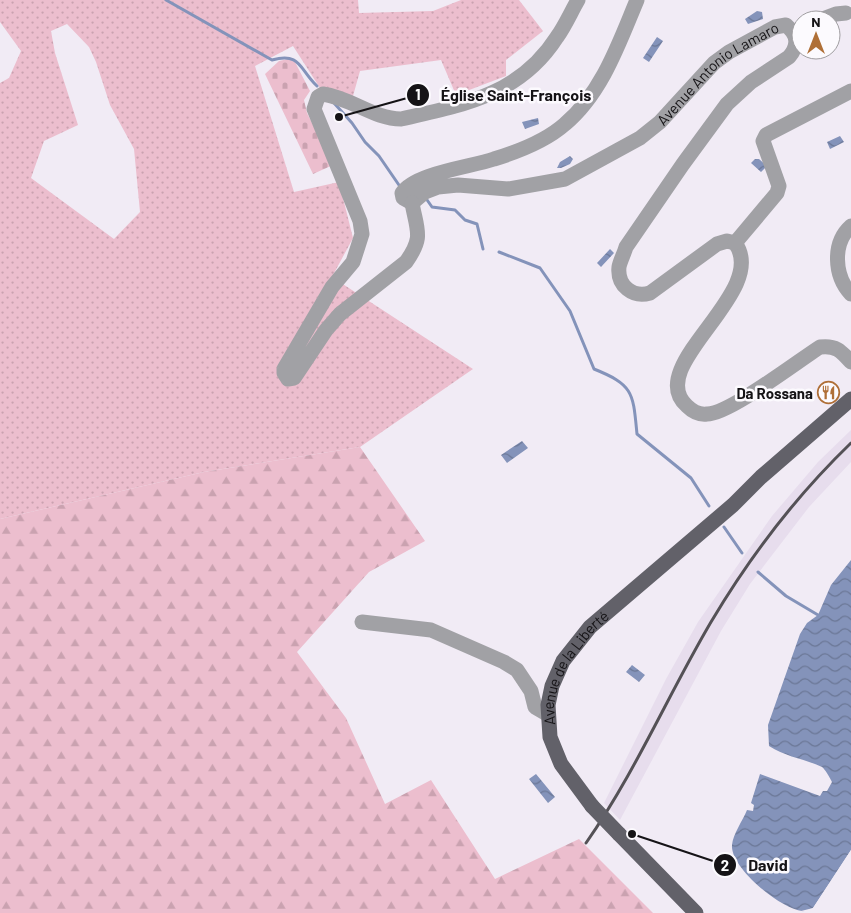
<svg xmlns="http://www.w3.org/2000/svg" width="851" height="913" viewBox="0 0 851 913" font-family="Barlow,sans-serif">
<defs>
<pattern id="green-dots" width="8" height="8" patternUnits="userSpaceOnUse" patternTransform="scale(1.25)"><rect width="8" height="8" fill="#ecbece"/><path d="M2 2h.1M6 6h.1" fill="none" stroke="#caa2b0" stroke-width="1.8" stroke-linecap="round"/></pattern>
<pattern id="forest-firs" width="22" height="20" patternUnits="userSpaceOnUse" patternTransform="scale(1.25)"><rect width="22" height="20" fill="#ecbece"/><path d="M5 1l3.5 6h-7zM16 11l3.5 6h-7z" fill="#caa2b0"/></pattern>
<pattern id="cemetery-stones" width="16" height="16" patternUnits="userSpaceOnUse" patternTransform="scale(1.25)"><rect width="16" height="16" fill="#ecbece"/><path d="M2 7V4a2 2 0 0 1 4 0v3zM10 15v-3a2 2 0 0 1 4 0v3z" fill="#caa2b0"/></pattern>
<pattern id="water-waves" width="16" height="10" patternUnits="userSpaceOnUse" patternTransform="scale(1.25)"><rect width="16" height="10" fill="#8493ba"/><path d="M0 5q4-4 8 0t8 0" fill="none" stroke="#6b7796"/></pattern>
</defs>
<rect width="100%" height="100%" fill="#f1ebf5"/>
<path fill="#e7dded" d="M851,430V462L809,507L750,584L721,631L620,820L604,803L666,679L698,622L772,516L818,462Z"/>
<path fill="url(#green-dots)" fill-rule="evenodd" d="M0,0H358L359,13L433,11L461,0H519L543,31L506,60V76L456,95L441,60L360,71L353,96L320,88L293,46L255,66L294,192L339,182L353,238L332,277L473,369L360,447L204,472L0,519V83L9,78L21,51L0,22ZM67,24L89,47L96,62L110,105L134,149L140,212L114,239L31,178L44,141L78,125L55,53L51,31Z"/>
<path fill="url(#forest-firs)" d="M360,447L425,541L369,572L297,652L346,718L385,804L431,780L495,879L579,839L653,913H0V519L204,472Z"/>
<path fill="url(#cemetery-stones)" d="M288,59L295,62L310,91L304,100L307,113L333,165L313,174L265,74L279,61Z"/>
<path fill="url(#water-waves)" d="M757,11L762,12L763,19L748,24L745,19Z
M657,37L663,41L649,62L643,58Z
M538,118L539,124L525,129L522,122Z
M840,136L844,142L830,149L827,142Z
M570,156L573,159L570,164L561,168H557L560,162Z
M755,159H759L767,166L761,172L751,163Z
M610,249L614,253L601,267L597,263Z
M522,441L528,448L507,463L501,455Z
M851,560V850L813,908C809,910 805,912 802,911C781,909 730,868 732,845C733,834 743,820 747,810L753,811L754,805L751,803L760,774L820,796L823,791H827L832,782C830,778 825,769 822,767C805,759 786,757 769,746L768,725L800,634L807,623L818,615L831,585Z
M632,665L645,675L639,682L626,672Z
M536,774L555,797L548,803L529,779Z"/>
<path fill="#f1ebf5" d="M851,850V856L815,910L808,913L801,911L813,908Z"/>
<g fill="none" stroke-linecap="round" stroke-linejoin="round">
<path stroke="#8493ba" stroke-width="3" d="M166,0L272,60C301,52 299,69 317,86
M334,103L352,123L365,142L379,156L401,188
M425,197L432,207L455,210L465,220L477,224L483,249
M499,252L540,268L570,311L594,369C634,385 633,393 637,434L691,478L709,506
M724,527L742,553
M758,572L786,596L818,615"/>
<g stroke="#a1a1a5" stroke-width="15">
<path id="s1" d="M637,0C619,43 602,93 565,124C547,140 517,152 494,159C471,167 415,173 402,193L403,198L412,203L425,192L438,187L458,185L508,189L565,179L640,138L660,122L714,63L729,52L775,27L786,25C798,35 799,45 789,57L751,82L727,104L683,164L626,247C624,254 620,261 619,267C617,286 633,298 650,293L717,244L727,241L735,243C771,292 642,366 687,406C692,411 699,415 707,414C729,414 798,361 820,347C836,345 841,351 851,362"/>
<path d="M820,20L836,14L846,13"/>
<path d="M412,203C417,231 424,237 406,262L340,314L326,330L294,378L288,379L284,373V369L332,287L353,262L362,234L360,221L314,109L318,97L323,94C351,98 374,119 401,119C463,105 520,95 557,37C565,26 571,12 578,0"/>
<path d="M851,226C832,243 834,276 851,294"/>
<path d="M735,243L777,193L779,186L763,141L766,135L851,91"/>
<path d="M362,622L431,630L504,662L517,670L531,691L535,707L547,714"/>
</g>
<g stroke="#626169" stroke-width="15">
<path id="s2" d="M592,806L561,764L550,737L548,705L552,686L563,661L590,627L733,505L761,477L851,399"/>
<path d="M619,834L696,913"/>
</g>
<path stroke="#545156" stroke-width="3" d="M586,843C635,773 668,695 711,622C749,558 797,495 851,443"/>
<path stroke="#626169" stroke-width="15" d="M592,806L619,834"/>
</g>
<defs>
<symbol id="restaurant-ring" viewBox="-11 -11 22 22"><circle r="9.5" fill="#fcfafe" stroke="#af6f37" stroke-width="1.5"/><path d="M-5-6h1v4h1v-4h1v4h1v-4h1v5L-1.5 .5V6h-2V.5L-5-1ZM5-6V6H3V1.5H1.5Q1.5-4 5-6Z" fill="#af6f37"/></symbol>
</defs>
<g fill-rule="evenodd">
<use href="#restaurant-ring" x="816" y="380" width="25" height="25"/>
</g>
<g text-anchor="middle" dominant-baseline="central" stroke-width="5" stroke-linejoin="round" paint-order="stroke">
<g font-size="15" fill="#151316" stroke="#fcfafe">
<text stroke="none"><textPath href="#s1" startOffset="686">Avenue Antonio Lamaro</textPath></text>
<text stroke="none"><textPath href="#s2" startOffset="159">Avenue de la Liberté</textPath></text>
</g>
<g font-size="15" font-weight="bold" fill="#151316" stroke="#fcfafe" text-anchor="end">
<text x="813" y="393">Da Rossana</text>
</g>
</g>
<path fill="none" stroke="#151316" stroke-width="2" d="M339 117L418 95M632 834L725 865"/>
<g fill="#151316" stroke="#fcfafe" stroke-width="2">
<circle cx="339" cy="117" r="5"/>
<circle cx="632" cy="834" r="5"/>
<circle cx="418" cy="95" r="12"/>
<circle cx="725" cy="865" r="12"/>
</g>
<g font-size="15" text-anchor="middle" font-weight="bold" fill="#fff">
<text x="418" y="100">1</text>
<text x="725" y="871">2</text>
</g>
<g font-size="16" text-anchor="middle" font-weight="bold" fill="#151316" stroke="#fcfafe" stroke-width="5" stroke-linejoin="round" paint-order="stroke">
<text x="516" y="101">Église Saint-François</text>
<text x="768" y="871">David</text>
</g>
<g transform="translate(816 35)"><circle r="24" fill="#fcfafe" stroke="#a09ea1"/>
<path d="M0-4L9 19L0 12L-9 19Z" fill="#af6f37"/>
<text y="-8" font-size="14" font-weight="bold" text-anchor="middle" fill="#151316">N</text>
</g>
</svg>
